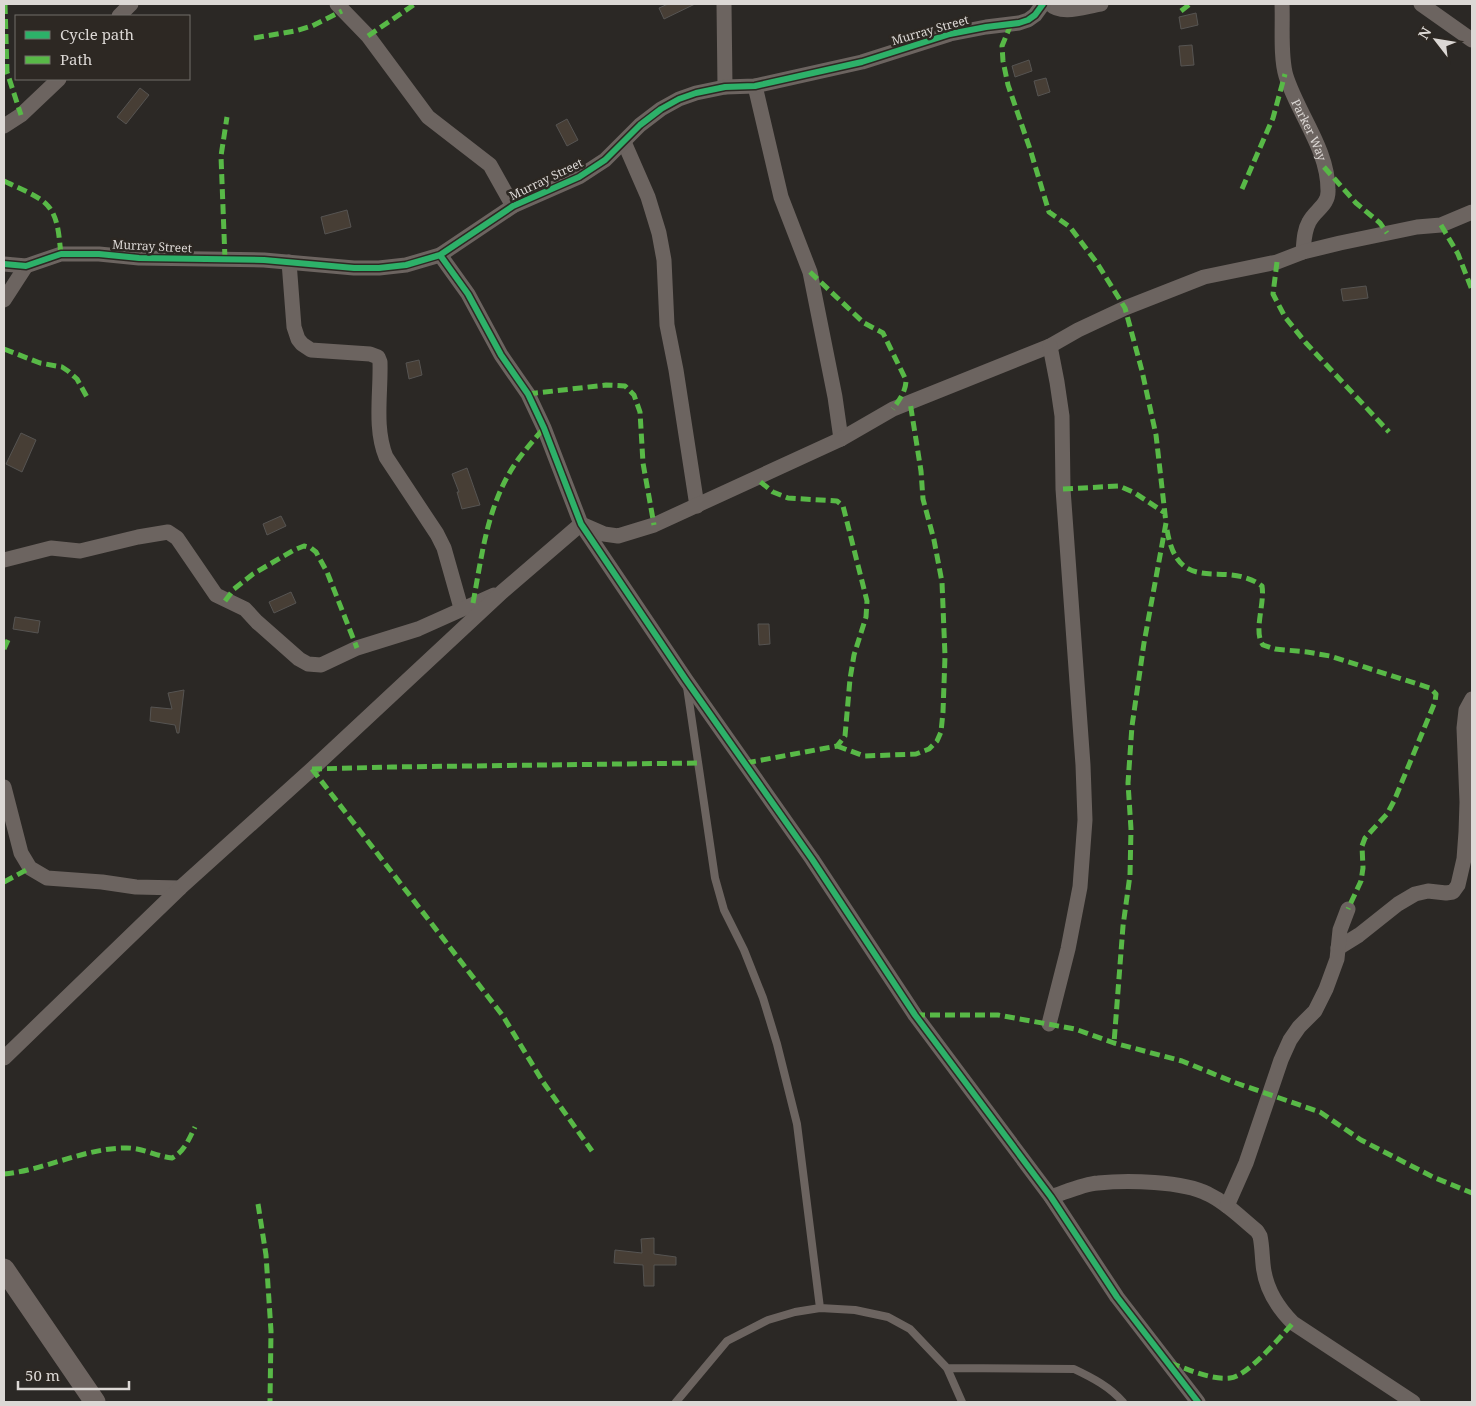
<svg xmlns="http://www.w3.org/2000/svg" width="1476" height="1406" viewBox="0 0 1476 1406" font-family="'Noto Serif',serif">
<rect width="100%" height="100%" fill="#2b2825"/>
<path fill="#473e35" stroke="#565452" d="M668,4H695L664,19L659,8Z
M1196,13L1198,25L1181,29L1179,17Z
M1192,45L1194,65L1181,66L1179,46Z
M1029,60L1032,71L1015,77L1012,66Z
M1046,78L1050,92L1038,96L1034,81Z
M140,88L149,95L126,124L117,117Z
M567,119L578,140L567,146L556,125Z
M347,210L351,227L325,234L321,217Z
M1366,286L1368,298L1343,301L1341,289Z
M419,360L422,375L409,379L406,363Z
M21,433L36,440L22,472L6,464Z
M467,468L480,505L462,509L457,492H459L452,474Z
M281,516L286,526L267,535L263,524Z
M291,592L296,603L274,613L269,602Z
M15,617L40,621L38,633L13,629Z
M758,624H769L770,644L759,645Z
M184,690L179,733H177L175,725L150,721L151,707L172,709L168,693Z
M654,1238V1254L676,1257V1265H654V1286H644L643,1265L614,1263L615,1250L642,1253L641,1239Z"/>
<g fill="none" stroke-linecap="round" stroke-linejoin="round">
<path stroke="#6c6460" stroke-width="8" d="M687,687L715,878L724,910L744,950L763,998L777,1044L797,1124L820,1308
M947,1368L1074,1369C1093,1378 1110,1387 1123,1402
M676,1402L727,1341L768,1320L795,1312L820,1308L855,1310L888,1317L910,1329L947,1368L962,1402"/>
<g stroke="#6c6460" stroke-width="15">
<path d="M337,4L368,36L428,117L490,165L513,206"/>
<path d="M724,4L725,87"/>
<path d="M1050,4C1062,16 1086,6 1101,4"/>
<path id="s1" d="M1282,4C1283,24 1280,57 1286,76C1298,114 1328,149 1328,190C1329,205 1315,210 1309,222C1304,231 1304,241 1303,252"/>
<path d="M1421,4L1472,40"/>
<path d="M119,16L131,4"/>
<path d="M755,86L781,197L810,272L835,397L841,439"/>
<path d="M4,126L21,115L59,79"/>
<path d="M624,142L648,197L659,233L664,260L667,325L676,370L697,506"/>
<path d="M440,255L468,294L501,355L528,394L544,428L581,524L686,680L812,859L915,1015L1051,1197L1117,1297L1198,1402"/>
<path d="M289,262L294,327L298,339L302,344L311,350L370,354L378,357L380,362C381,393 374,428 386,457L437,534L444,548L461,608"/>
<path d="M4,264L26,266L61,254H99L139,258L264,260L354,268H379L406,265L440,255L513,206L579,177L605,160L640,125L661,109L679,99L696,93L725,87L755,86L862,62L950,34L986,27L1019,23L1028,20L1035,15L1043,4"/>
<path d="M4,300L26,266"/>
<path d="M581,524L604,534L618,536L654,525L841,439L893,409L1050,346L1078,330L1125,308L1204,277L1277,262L1303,252L1340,243L1417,227L1441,225L1472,212"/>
<path d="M4,560L51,548L80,551L138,537L168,532L177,538L216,595L245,609L257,622L299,659L308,664L321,665L357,648L418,629L494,595"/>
<path d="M4,787L21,853L30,868L47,878L102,882L136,887L180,888"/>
<path d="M1338,948L1359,935L1398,904L1415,894L1428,891L1446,893L1453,892L1458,885L1464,859L1466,832L1467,802L1464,728L1466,710L1472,699"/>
<path d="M1049,1024L1068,949L1080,887L1085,820L1083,765L1063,489L1062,416L1057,382L1050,346"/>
<path d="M4,1058L180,888L312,769L502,592L581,524"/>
<path d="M1051,1197C1066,1192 1083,1184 1098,1183C1127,1180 1183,1181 1208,1194C1227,1203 1241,1218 1257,1231L1260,1236C1262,1245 1262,1254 1263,1264C1265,1288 1276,1306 1293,1323L1413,1402"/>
<path d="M1227,1206L1246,1163L1281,1060L1290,1040L1299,1027L1315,1011L1326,989L1337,959L1340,930L1348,909"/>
</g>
<path stroke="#6e6561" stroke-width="21" d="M4,1269L95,1402"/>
<path stroke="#58b947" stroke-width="5" stroke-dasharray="10 5" stroke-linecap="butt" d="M5,4L7,72L21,115
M1181,11L1190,4
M1011,24L1002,46L1003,61L1008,85L1030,149L1049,212L1070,227L1097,263L1125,308L1142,371L1156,435L1166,523L1144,643L1132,726L1128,783L1131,829L1130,875L1123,926L1114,1043
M368,36L415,4
M254,38L295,31L312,26L342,11
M1324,167L1356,203L1380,223L1387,233
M4,181C16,187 40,196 48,206C59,218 59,239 61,254
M1242,189L1273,118L1285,74
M1441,225L1458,254L1472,290
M225,259L221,156L227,117
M1277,262L1273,294L1285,317L1306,343L1389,432
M810,272L864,323L883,333L906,380C906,392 899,400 893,409
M4,349L40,363L62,367L68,371L77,379L88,399
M528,394L606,385L625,386L634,395L640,412L643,463L654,525
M1063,489L1119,486L1135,493L1165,513
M1167,530C1179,599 1224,558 1262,586C1265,604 1253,632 1263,645L1275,649L1307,652L1330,656L1430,688L1436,694L1435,702L1394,801L1387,814L1365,838L1362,846L1363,868L1361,881L1348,909
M225,601L234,589L253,574L294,550L304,546L311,548L316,552L327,572L357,648
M473,603C482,555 487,506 515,464C523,452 534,440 544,428
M4,649L8,640
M837,746L864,756L916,754L929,749L937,741L941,732L943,712L945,656L942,582L934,540L923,499L921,471L910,402
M746,763L837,746L845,736L850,679L854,655L866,617L867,601L843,506L837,501L788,498L773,492L757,479
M312,769L503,1016L543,1082L592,1151
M312,769L392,767L697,763
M4,882L30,868
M915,1015H998L1075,1029L1114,1043L1182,1061L1236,1083L1320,1112L1361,1140L1433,1177L1472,1193
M4,1174C45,1170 82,1149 124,1148C141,1147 155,1156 172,1158C184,1152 189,1139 195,1127
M258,1204L266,1255L271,1331L270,1402
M1170,1363C1188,1369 1210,1380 1230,1378C1247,1377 1281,1336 1293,1323"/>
<defs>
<path id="cycleway" d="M440,255L468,294L501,355L528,394L544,428L581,524L686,680L812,859L915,1015L1051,1197L1117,1297L1198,1402
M4,264L26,266L61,254H99L139,258L264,260L354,268H379L406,265L440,255L513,206L579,177L605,160L640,125L661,109L679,99L696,93L725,87L755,86L862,62L950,34L986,27L1019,23L1028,20L1035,15L1043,4"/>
</defs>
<use href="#cycleway" stroke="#2d2823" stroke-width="9"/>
<use href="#cycleway" stroke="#2db169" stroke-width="6"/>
</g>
<g text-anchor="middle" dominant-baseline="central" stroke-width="5" stroke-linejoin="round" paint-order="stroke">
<g font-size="12" fill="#dcd8d5" stroke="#2d2823">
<text transform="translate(930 30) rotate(-16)">Murray Street</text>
<text stroke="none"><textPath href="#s1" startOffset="131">Parker Way</textPath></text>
<text transform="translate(546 179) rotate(-26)">Murray Street</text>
<text transform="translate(152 246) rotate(3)">Murray Street</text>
</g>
</g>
<rect width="1476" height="1406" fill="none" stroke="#dcd8d5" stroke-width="10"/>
<rect x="15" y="15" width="175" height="65" fill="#2d2823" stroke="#736e6a"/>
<rect x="25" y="31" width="25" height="8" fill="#2db169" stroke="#736e6a"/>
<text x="60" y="40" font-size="15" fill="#dcd8d5">Cycle path</text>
<rect x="25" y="56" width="25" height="8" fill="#58b947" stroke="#736e6a"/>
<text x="60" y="65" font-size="15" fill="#dcd8d5">Path</text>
<g transform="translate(1436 40) rotate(301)" stroke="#2d2823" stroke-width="4" paint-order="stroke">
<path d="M0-4L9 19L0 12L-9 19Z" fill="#dcd8d5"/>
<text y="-8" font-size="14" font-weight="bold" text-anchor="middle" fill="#dcd8d5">N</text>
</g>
<path d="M18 1381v8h111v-8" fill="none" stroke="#dcd8d5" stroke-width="2.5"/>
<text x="25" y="1381" font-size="15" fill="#dcd8d5" stroke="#2d2823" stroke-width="4" paint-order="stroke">50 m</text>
</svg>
